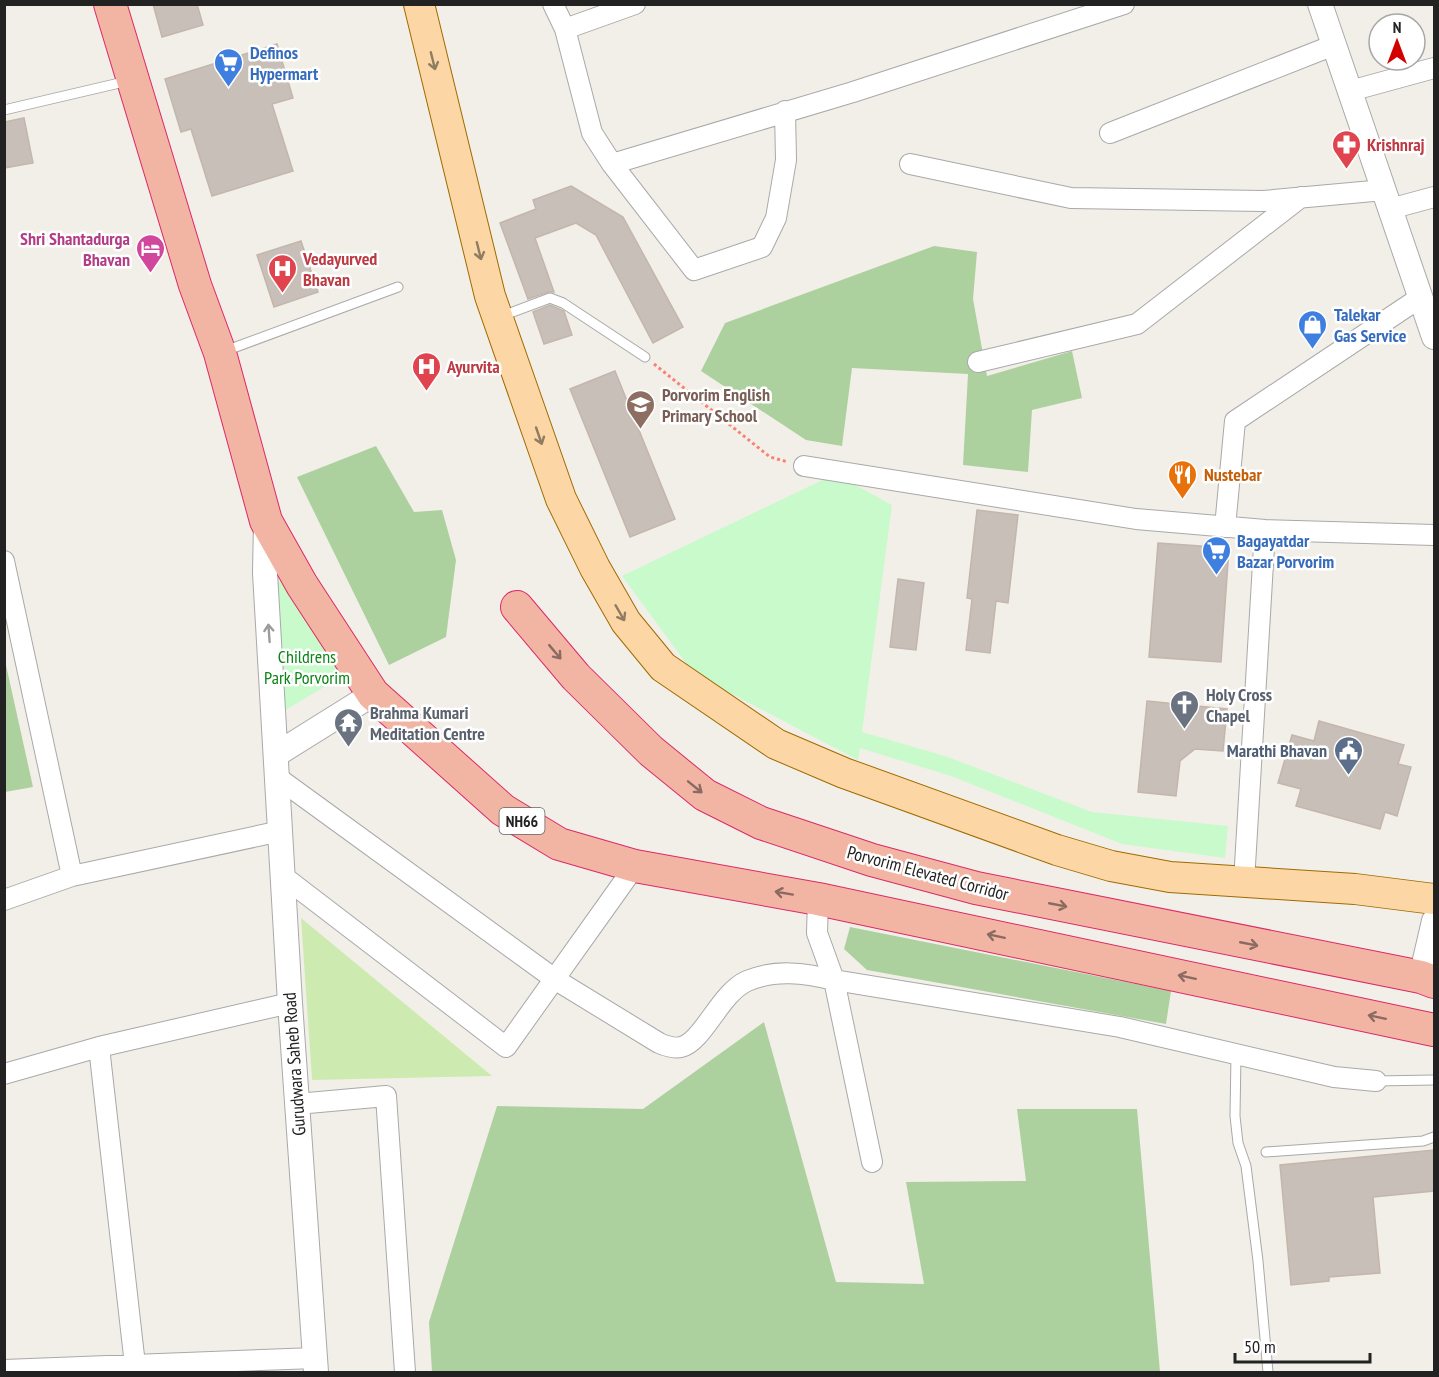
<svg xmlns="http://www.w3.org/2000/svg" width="1439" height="1377" viewBox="0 0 1439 1377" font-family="'PT Sans Narrow',sans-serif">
<rect width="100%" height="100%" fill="#f2efe9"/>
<path fill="#cdebb0" d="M301,918L492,1076L312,1080Z"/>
<path fill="#add19e" d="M934,246L977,252L973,299L987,376L1072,351L1082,398L1032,410L1028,472L963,465L968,374L852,368L842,446L806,440L701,371L725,323Z
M376,446L414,512L442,510L456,560L446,637L389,665L297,477Z
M4,656L33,787L5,792H4Z
M850,927L1171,991L1166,1024L867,970L844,949Z
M764,1022L836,1282L924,1284L906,1182L1026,1181L1017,1109H1137L1160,1372H432L429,1322L497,1106L643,1109Z"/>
<path fill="#c8facc" d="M835,474L892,505L862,732L945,756L1092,812L1228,826L1225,858L1122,844L951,776L860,748L858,760L694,674L622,576Z
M287,579L338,669L334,681L284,711L273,584Z"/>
<path fill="#c7bfb8" stroke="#c4b6ab" stroke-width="1.5" d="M153,4H197L203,25L162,37Z
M277,44L293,98L272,104L293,171L212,196L191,129L181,132L165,79Z
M24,118L33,163L4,168V122Z
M571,186L623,217L683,327L653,343L596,235L576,223L535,238L554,292H548L528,299L500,223L536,209L533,200Z
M301,241L318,292L274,307L257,255Z
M550,305L564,311L572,335L544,344L533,312Z
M615,371L675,519L630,537L570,389Z
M977,510L1018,515L1008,603L996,601L990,653L966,650L972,599L967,598Z
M1158,543L1229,548L1221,662L1149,657Z
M898,579L924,583L916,650L890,647Z
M1147,701L1227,709L1223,751L1195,749L1180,761L1176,796L1138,792Z
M1319,721L1404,745L1398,764L1411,767L1397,816L1385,812L1380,829L1296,806L1301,789L1278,783L1292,735L1314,741Z
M1434,1150V1191L1373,1197L1380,1273L1329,1277V1281L1291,1285L1280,1165Z"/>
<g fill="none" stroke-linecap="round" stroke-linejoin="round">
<defs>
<path id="service" d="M4,110L128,81
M502,316L550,298L563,303L645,357
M225,351L398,287
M1236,1054L1235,1116L1238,1143L1246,1166L1258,1261L1268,1372
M1376,1081L1434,1080
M1266,1152L1423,1141L1434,1137"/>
<path id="minor" d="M553,4L565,29L635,4
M565,29L592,133L612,164L853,92L1124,4
M1350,91L1434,68
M1110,133L1334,45
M612,164L694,270L762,247L776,218L786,160L785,111
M910,164L1071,198L1263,201L1384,190
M1390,209L1434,197
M978,362L1137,324L1301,197
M804,466L1136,519L1265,530L1434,535
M1225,527L1235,421L1421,297
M4,561L72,876
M278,778L556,980L659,1043C666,1046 674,1049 681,1047C703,1042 720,993 747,981C775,969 805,973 834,980L1120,1027L1334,1077L1376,1081
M284,877L506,1047L635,866
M1244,882L1265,530
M818,899L817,933L834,980L872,1162
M4,900L72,876L281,831
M99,1047L135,1365
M4,1074L99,1047L290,1003
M297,1104L386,1096L405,1372
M4,1370L315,1358"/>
<path id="tertiary" d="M1320,4L1434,337
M266,521L265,573L290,1003L316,1372
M277,754L373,694
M1421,977L1434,921"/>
<path id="primary" d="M419,4L490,296L561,499L595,568L626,622L663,667L776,744L844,773L1057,850L1111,866L1170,877L1355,889L1434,899"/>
<path id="trunk" d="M110,4L195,285L220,353L266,521L302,585L373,694L503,810L559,844L635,866L818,899L1434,1030
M517,607L576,677L651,751L705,795L761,823L872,860L976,888L1421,977L1434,982"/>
</defs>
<use href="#service" stroke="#a9a9a9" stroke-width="11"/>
<use href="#minor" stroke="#a9a9a9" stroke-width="22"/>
<use href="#tertiary" stroke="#a9a9a9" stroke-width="26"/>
<use href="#primary" stroke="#a06b00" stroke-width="32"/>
<use href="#trunk" stroke="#dc2a67" stroke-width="34"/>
<path stroke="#fa8072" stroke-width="3" stroke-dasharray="3 3" stroke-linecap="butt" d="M654,364L770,457L788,462"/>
<use href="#service" stroke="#fff" stroke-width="9"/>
<use href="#minor" stroke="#fff" stroke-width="20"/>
<use href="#tertiary" stroke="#fff" stroke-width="24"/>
<use href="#primary" stroke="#fcd6a4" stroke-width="30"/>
<use href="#trunk" stroke="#f2b4a3" stroke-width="32"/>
</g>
<defs><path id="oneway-shaft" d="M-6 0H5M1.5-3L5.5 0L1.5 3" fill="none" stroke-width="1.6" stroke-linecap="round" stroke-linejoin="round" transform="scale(1.5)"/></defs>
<g stroke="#8f7c63">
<use href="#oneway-shaft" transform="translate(433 61) rotate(76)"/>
<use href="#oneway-shaft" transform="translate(479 251) rotate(76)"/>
<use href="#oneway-shaft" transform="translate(539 436) rotate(71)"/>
<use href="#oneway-shaft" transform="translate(620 613) rotate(60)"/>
</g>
<use stroke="#9c9c9c" href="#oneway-shaft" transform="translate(269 633) rotate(-94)"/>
<g stroke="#8a6b62">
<use href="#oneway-shaft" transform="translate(555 652) rotate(50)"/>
<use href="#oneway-shaft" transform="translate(695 787) rotate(39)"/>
<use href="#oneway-shaft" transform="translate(784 893) rotate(-170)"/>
<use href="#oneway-shaft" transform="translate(1058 905) rotate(11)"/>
<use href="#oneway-shaft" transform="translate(996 936) rotate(-168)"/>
<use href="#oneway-shaft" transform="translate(1249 944) rotate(11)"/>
<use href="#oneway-shaft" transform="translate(1187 977) rotate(-168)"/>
<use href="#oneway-shaft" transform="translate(1377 1017) rotate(-168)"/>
</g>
<defs>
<symbol id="supermarket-pin" viewBox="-11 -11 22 30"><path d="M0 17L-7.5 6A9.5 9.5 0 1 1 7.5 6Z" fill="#3f7fe0" stroke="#fff"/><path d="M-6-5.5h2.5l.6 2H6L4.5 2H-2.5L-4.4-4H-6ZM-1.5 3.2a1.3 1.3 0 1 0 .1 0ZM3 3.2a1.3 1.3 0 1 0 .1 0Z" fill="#fff"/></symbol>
<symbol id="pharmacy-pin" viewBox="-11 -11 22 30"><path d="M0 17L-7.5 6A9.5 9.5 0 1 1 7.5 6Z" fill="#e0444e" stroke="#fff"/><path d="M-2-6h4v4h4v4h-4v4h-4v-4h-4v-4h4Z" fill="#fff"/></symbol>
<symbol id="hotel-pin" viewBox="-11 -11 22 30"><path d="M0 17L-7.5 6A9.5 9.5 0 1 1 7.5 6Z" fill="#d1479c" stroke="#fff"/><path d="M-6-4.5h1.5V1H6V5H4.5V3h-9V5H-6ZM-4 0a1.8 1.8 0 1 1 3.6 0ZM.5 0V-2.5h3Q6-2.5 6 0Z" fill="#fff"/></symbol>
<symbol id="hospital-pin" viewBox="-11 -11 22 30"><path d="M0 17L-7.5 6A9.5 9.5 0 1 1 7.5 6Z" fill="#e0444e" stroke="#fff"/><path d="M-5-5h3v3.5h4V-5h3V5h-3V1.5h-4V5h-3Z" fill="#fff"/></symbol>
<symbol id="shop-pin" viewBox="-11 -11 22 30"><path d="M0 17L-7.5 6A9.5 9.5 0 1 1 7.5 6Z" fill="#3f7fe0" stroke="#fff"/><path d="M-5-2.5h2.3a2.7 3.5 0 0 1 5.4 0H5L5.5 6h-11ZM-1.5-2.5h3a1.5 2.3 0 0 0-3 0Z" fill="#fff"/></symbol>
<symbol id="school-pin" viewBox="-11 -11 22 30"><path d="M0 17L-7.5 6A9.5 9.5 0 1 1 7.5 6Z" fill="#8d6e63" stroke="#fff"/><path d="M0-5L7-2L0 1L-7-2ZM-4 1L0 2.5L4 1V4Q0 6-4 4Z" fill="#fff"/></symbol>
<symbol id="restaurant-pin" viewBox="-11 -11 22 30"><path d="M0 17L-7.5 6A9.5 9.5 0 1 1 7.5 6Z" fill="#e8710a" stroke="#fff"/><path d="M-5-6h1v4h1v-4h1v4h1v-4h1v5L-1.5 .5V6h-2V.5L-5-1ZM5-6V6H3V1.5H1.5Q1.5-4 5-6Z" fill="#fff"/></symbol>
<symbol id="church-pin" viewBox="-11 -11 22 30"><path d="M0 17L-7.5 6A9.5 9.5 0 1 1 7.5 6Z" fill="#6b7280" stroke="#fff"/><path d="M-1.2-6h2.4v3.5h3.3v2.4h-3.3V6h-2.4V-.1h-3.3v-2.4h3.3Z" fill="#fff"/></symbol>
<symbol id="temple-pin" viewBox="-11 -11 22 30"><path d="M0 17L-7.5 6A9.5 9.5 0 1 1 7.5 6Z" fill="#6b7280" stroke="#fff"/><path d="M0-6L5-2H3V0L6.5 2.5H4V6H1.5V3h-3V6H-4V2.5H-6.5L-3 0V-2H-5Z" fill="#fff"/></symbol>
<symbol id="civic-pin" viewBox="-11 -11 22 30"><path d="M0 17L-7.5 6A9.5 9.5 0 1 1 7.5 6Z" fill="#5c6f8a" stroke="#fff"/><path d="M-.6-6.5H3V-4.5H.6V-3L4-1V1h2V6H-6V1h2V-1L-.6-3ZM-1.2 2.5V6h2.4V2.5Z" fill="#fff"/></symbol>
</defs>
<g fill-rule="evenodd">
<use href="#supermarket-pin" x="212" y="46" width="33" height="45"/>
<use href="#pharmacy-pin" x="1330" y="128" width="33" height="45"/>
<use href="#hotel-pin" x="134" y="232" width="33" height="45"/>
<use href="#hospital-pin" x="266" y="252" width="33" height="45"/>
<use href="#shop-pin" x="1296" y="308" width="33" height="45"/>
<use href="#hospital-pin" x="410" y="350" width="33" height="45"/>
<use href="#school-pin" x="624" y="388" width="33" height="45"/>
<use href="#restaurant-pin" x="1166" y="458" width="33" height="45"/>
<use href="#supermarket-pin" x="1200" y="534" width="33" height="45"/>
<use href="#church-pin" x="1168" y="688" width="33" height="45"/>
<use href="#temple-pin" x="332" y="706" width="33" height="45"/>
<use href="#civic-pin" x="1332" y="734" width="33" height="45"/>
</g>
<g text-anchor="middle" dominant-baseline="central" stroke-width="5" stroke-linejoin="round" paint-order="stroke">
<rect fill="#fff" stroke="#646464" stroke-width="1.5" x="499.5" y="808" width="45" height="26" rx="4.5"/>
<g font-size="16" font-weight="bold" fill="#222">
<text x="522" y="821">NH66</text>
</g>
<g font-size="18" font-weight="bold" fill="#366cbe" stroke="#fff" text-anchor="start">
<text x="250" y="52">Definos<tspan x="250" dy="21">Hypermart</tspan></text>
<text x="1334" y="314">Talekar<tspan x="1334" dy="21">Gas Service</tspan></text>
<text x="1237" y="540">Bagayatdar<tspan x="1237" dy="21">Bazar Porvorim</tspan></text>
</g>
<g font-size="18" font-weight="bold" fill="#be3a42" stroke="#fff" text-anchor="start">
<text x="1367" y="144">Krishnraj</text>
<text x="303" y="258">Vedayurved<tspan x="303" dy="21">Bhavan</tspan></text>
<text x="447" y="366">Ayurvita</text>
</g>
<g font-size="18" font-weight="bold" fill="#b23c85" stroke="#fff" text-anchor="end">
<text x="130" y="238">Shri Shantadurga<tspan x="130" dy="21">Bhavan</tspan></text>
</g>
<g font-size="18" font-weight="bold" fill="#785e54" stroke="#fff" text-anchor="start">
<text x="662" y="394">Porvorim English<tspan x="662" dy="21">Primary School</tspan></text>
</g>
<g font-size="18" font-weight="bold" fill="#c56008" stroke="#fff" text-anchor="start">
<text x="1204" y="474">Nustebar</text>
</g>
<g font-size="18" fill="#0c8416" stroke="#fff">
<text x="307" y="656">Childrens<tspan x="307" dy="21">Park Porvorim</tspan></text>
</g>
<g font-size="18" font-weight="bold" fill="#5b616d" stroke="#fff" text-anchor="start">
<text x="1206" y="694">Holy Cross<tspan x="1206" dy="21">Chapel</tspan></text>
<text x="370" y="712">Brahma Kumari<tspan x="370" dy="21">Meditation Centre</tspan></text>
</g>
<g font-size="18" font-weight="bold" fill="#4e5e75" stroke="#fff" text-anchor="end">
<text x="1327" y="750">Marathi Bhavan</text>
</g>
<g font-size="18" fill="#222" stroke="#fff">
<text transform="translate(928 873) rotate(15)">Porvorim Elevated Corridor</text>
<text transform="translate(294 1064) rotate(-94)">Gurudwara Saheb Road</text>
</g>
</g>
<rect width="1439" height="1377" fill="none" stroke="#222222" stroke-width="12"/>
<g transform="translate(1397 42)"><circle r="28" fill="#ffffff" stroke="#a7a7a7" stroke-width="1.5"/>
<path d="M0-4.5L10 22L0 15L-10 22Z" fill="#d40000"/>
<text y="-9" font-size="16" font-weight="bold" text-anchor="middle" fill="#222222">N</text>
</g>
<path d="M1235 1353v9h135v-9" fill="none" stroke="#222222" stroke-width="3"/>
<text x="1244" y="1353" font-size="18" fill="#222222" stroke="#ffffff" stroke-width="4.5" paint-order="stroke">50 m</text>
</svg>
